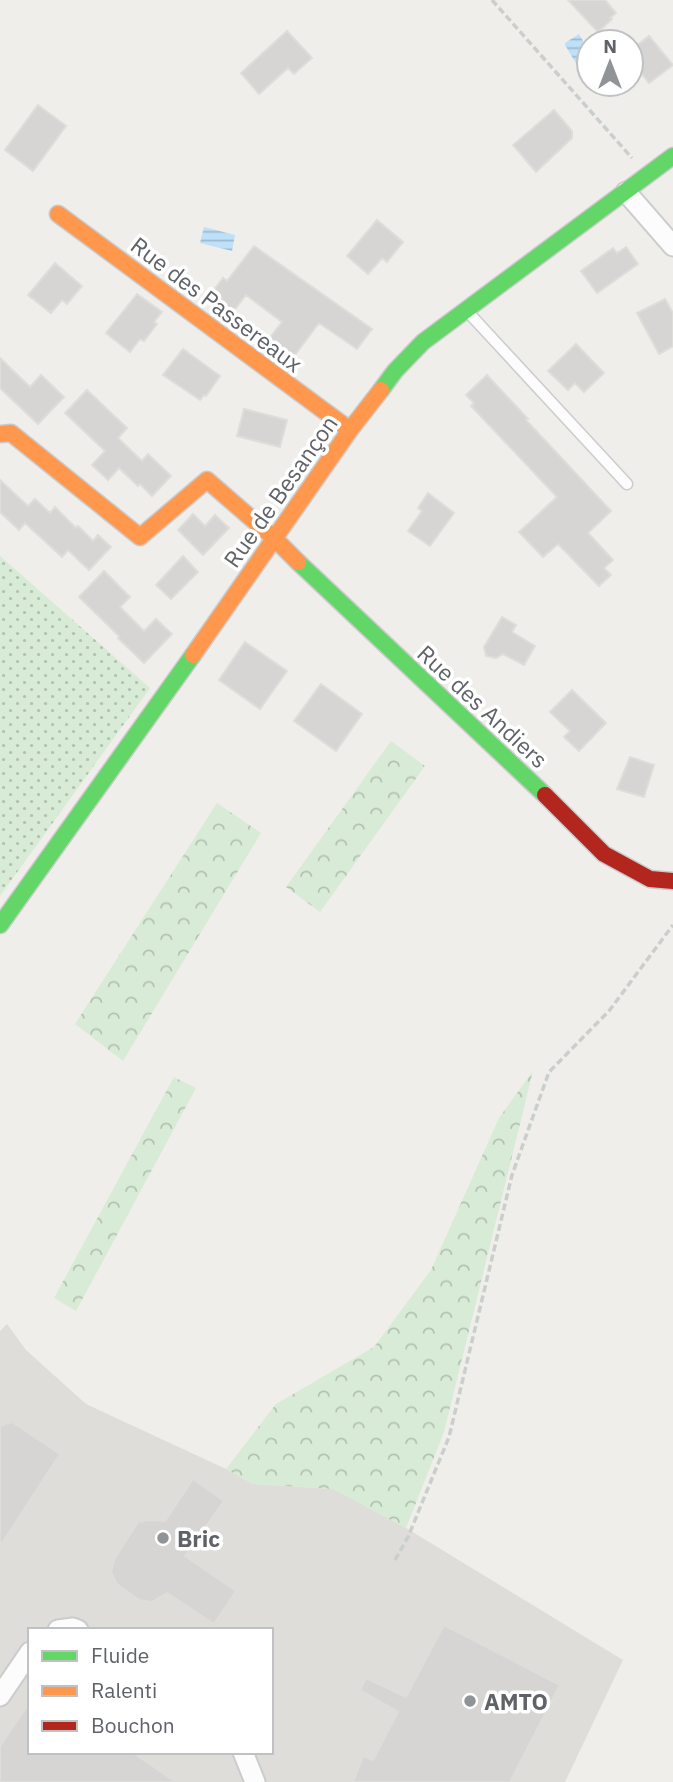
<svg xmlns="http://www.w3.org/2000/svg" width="673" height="1782" viewBox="0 0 673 1782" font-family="'IBM Plex Sans',sans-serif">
<defs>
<pattern id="grass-dots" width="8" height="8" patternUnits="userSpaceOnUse" patternTransform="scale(1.75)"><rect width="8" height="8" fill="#d8ebd6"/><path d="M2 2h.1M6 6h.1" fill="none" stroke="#b2c2b1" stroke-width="1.8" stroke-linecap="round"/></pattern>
<pattern id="forest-crowns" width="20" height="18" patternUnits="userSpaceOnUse" patternTransform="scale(1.75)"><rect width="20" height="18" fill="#d8ebd6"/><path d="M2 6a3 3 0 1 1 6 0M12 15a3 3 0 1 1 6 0" fill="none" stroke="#b2c2b1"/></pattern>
<pattern id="water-rules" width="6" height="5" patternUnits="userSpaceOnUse" patternTransform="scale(1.75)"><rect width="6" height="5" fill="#bfe0f9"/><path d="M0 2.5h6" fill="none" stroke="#9eb9cd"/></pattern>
</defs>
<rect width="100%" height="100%" fill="#efeeea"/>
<path fill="#dfddda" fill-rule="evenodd" d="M7,1324L26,1350L86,1404L226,1469L253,1484L334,1489L406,1528L623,1660L565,1782H0V1331ZM30,1630H271V1752H30Z"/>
<path fill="url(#grass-dots)" d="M0,556L150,688L0,896Z"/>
<path fill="url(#forest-crowns)" d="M391,741L425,766L320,912L286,887Z
M217,803L261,833L123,1061L75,1024Z
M533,1071L444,1432L406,1528L333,1489L253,1484L226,1469L276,1404L374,1347L431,1270L499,1118Z
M174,1077L196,1088L76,1311L54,1298Z"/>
<path fill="url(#water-rules)" d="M579,34L589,51V72L583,75L565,45V43Z
M204,227L235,235L232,251L200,243Z"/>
<path fill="#d6d5d3" stroke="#deddd9" stroke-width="2" d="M568,0H605L616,13L610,18L612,19L598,32Z
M287,31L312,58L294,74L288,68L259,94L241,73Z
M649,36L673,65L649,83L631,60V50Z
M38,105L66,126L33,171L5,150Z
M554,110L572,131V138L536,172L513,145Z
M377,220L403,242L387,262L382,258L368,274L347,256Z
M254,246L372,329L357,349L319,323L288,364L264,345L282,322L246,295L232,313L225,308L223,311L207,299L223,278L227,281Z
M626,247L638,264L597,293L581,271L613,248L617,253Z
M55,263L82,286L67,304L62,300L51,313L28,295Z
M137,294L162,312L154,322L157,324L144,341L140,339L130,352L106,333Z
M665,299L673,313V346L659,354L637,313Z
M576,344L604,373L584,392L575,383L568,390L548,371Z
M183,349L220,376L206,396L204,395L200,400L163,375Z
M0,358L30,387L41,375L64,397L38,424L0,388Z
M487,375L528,419L526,420L611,511L588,533L613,560L604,568L611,575L599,586L558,544L543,557L519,532L557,497L471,406L474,403L466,395Z
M87,390L127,428L118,438L142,461L148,454L171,476L152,496L140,484L138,486L119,468L108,480L92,465L105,451L65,413Z
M244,409L287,420L280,447L237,436Z
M0,480L28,506L35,499L50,513L55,507L76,528L78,526L93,541L98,535L111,547L89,570L68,550L62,557L25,523L19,530L0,512Z
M428,493L454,513L430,546L408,531L422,511L418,508Z
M193,514L205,526L215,515L229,528L203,555L178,530Z
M183,556L198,572L171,599L156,585Z
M104,571L130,597L120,607L144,631L156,619L172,634L144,663L118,638L119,636L79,597Z
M502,617L516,625L512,632L535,646L524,665L503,654L496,658L486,656L484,647Z
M245,642L287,671L260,709L219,680Z
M321,684L362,714L336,751L294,721Z
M572,690L606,723L579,751L564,737L570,731L550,712Z
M630,757L654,765L644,797L617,789Z
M12,1422L60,1454L0,1546V1426Z
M193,1479L224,1501L185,1556L236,1591L214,1624L167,1593L152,1602L139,1600L117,1584L111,1572L115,1558L138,1522L148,1520L165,1521Z
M444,1625L560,1685L510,1782H353L363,1756L373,1760L398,1712L360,1690L366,1678L406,1697Z
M30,1702V1752H132L176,1782H0V1746Z"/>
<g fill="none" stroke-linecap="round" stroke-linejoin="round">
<defs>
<path id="lane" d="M467,311L627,484"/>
<path id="street" d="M626,192L673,246
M58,1630L73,1628L78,1630
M0,1696L30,1652
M243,1752L255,1782"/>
<path id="fast" d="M381,390L395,371L423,342L673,156
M298,562L545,795
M0,925L193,655"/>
<path id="slow" d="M58,214L350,430
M0,434L11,433L140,537L207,480L275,539L298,562
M193,655L350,430L381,390"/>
<path id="jam" d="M545,795L604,854L650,879L673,881"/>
</defs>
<use href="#lane" stroke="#cbcccc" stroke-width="13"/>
<use href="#street" stroke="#cbcccc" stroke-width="23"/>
<use href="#fast" stroke="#cacacb" stroke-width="19"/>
<use href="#slow" stroke="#cacacb" stroke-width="19"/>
<use href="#jam" stroke="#cacacb" stroke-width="19"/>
<path stroke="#cacfcc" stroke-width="3.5" stroke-dasharray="7 3.5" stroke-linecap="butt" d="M492,0L632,158
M395,1560L408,1537L449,1437L512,1175L549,1072L609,1011L673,925"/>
<use href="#lane" stroke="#fdfcfc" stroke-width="10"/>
<use href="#street" stroke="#fdfcfc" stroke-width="19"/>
<use href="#fast" stroke="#63d668" stroke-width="16"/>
<use href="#slow" stroke="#ff974d" stroke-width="16"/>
<use href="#jam" stroke="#b3261e" stroke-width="16"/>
</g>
<g fill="#919496" stroke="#fff" stroke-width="2.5">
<circle cx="163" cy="1538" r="7"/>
<circle cx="470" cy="1701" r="7"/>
</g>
<g text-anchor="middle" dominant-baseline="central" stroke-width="7" stroke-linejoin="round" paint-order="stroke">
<g font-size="23" fill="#5f6368" stroke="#fff">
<text transform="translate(217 304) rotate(37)">Rue des Passereaux</text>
<text transform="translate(280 491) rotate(-55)">Rue de Besançon</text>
<text transform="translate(483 706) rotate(43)">Rue des Andiers</text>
</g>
<g font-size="23" font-weight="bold" fill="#5f6368" stroke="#fff" text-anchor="start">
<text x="177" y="1538">Bric</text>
<text x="484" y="1701">AMTO</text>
</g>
</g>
<rect x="28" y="1628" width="245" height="126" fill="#ffffff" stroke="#bfc1c3" stroke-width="2"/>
<rect x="42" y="1651" width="35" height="10" fill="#63d668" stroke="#bfc1c3" stroke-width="2"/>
<text x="91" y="1663" font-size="21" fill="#5f6368">Fluide</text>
<rect x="42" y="1686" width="35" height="10" fill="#ff974d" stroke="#bfc1c3" stroke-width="2"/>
<text x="91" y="1698" font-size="21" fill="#5f6368">Ralenti</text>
<rect x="42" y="1721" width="35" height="10" fill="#b3261e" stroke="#bfc1c3" stroke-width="2"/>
<text x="91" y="1733" font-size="21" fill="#5f6368">Bouchon</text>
<g transform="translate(610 63)"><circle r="33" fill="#ffffff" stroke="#bfc1c3" stroke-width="2"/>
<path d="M0-5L12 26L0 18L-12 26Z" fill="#919496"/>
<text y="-10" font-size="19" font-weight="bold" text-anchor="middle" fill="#5f6368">N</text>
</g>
</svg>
